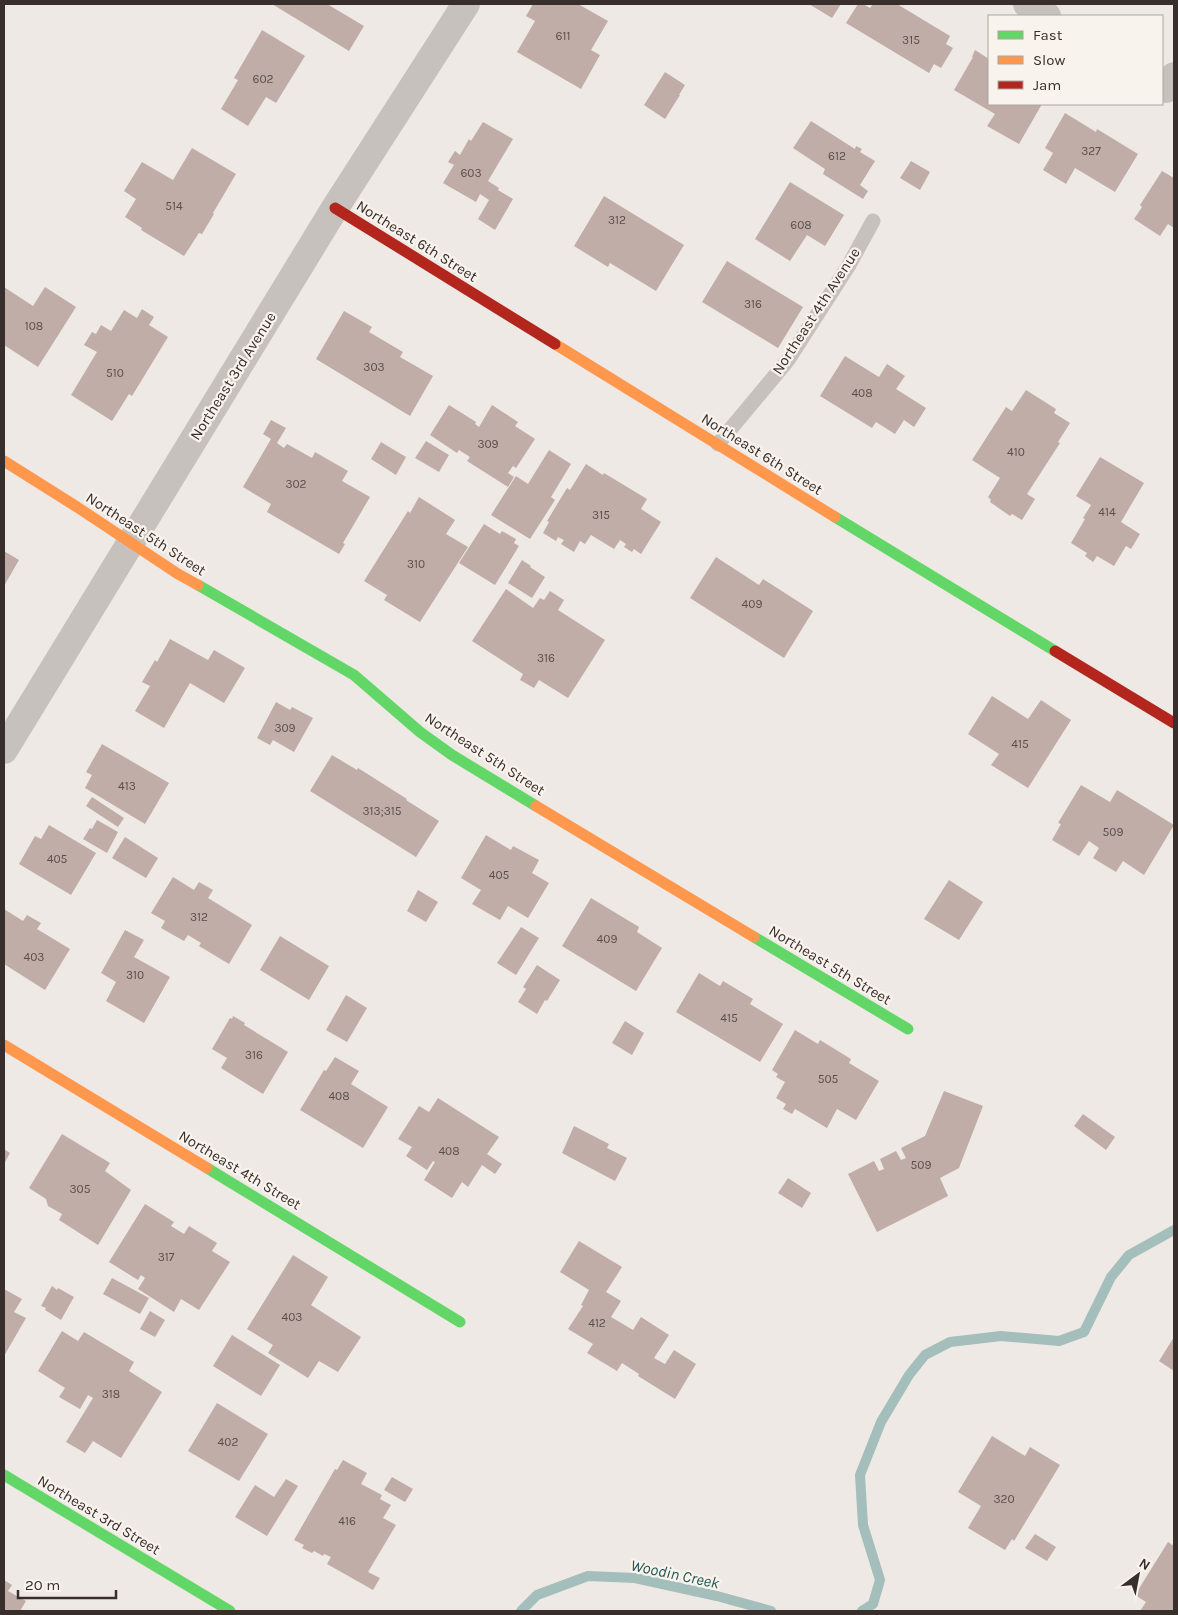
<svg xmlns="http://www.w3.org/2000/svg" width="1178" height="1615" viewBox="0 0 1178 1615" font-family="Karla,sans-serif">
<rect width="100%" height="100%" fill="#eee9e4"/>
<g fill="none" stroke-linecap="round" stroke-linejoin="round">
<path stroke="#a3bebb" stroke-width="10" d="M521,1611L537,1595L588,1576L635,1578L717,1596L771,1611
M862,1611L873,1604L880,1580L863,1525L860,1475L881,1422L909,1375L925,1355L950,1342L1001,1336L1059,1341L1084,1332L1111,1277L1129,1255L1174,1230"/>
</g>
<path fill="#c0ada8" d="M272,4H327L364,26L349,51Z
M533,4H540L543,5L544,4H578L608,21L591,50L600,55L581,89L517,52L535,21L526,16Z
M809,4H841L832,18Z
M858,4H863L870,8L873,4H897L950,36L946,44L953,48L941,68L934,64L929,73L846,23Z
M262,30L305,56L276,103L266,97L248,126L221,109L238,80L234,78Z
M975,50L989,59V104H1042L1019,144L987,126L995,114L954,90L973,57H972Z
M665,72L685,85L679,95H680L665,119L644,105Z
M1065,113L1096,132L1097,129L1138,154L1115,192L1075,168L1066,184L1043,170L1053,153L1045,148Z
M811,121L855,149L856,146L862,149L860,152L875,161L860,185L868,191L863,199L823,174L825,169L793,148Z
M483,122L513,139L488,181L499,188L498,190L513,199L495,230L478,219L489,200L480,194L476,202L443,183L454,165L448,162L455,151L460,155L469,139L471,141Z
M192,148L236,174L213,213L214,214L202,234L199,233L184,256L141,230L142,228L125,217L136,199L124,191L142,162L173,180Z
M911,161L930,172L920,190L900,178Z
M1162,171L1174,178V228L1168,224L1160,236L1134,219L1142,207L1140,205Z
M790,182L844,215L825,246L807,235L790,261L755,239Z
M604,196L684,245L656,291L610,263L608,267L574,246Z
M727,261L803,307L778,348L702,302Z
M4,287L33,306L45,287L76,307L38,367L4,345Z
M142,309L154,317L149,325L168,337L132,396L129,394L112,421L71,395L97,352L84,345L92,332L96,334L101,325L111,331L124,310L137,318Z
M344,311L372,327L369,332L403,352L400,357L433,376L410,416L316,359Z
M845,356L879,377L887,364L905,376L896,389L926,408L914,427L904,420L895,434L876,422L872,428L820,396Z
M1026,390L1056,409L1054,413L1070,423L1058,442L1060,443L1027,494L1035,499L1022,520L1012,514L1010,516L990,502L991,500L988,497L1000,478L972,460L1006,407L1012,411Z
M449,405L476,422L475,424L479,427L492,405L518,422L515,426L535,439L516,468L513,466L508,473L514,477L508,487L467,461L470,457L459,450L457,453L430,435Z
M271,420L286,428L277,443L284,448L287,444L312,458L315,452L348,471L342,481L370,497L343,543L345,544L339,554L267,512L271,504L243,487L271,439L263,434Z
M426,441L449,455L439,472L415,458Z
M381,442L406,457L396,475L371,459Z
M549,450L571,464L551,497L555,500L530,539L491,515L516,476L528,484Z
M1100,457L1144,483L1121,522L1140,534L1131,549L1126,546L1114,566L1097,556L1093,562L1085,556L1087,553L1071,543L1085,519L1083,518L1091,505L1076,496Z
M586,464L603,475L604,473L647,499L641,509L661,522L641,554L634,549L632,552L624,547L626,544L620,540L614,549L591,535L585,544L580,541L574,552L561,544L564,540L558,537L556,541L543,533L549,522L547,521L567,488L570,490Z
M419,497L455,520L446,534L468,547L420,622L384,600L387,595L364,581L408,511L410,513Z
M484,524L500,534L502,531L516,539L514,543L519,546L495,585L459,563Z
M4,551L19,560L4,586Z
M716,557L759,585L763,579L813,611L784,658L690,598Z
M522,560L531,566L530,567L545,577L532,598L508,583Z
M506,589L533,608L540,598L544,600L550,591L564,600L558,610L605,640L568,698L539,680L534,688L520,680L523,674L472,641Z
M170,639L208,660L214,650L245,668L224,703L190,683L164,728L135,711L150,686L142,682L155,660L157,662Z
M992,696L1028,719L1041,700L1071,720L1028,788L991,765L999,754L968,734Z
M276,702L290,710L292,707L313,718L294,752L273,740L270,745L257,738Z
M102,744L169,783L145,824L85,788L92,775L86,772Z
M332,755L357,770L358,768L407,799L406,800L439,821L416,857L310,791Z
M1081,785L1110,802L1117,790L1174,825L1144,875L1123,861L1116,872L1093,858L1099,848L1089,841L1079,856L1052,840L1061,824L1058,823Z
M92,797L124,818L118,827L86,806Z
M97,820L118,832L107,853L83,839L90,828L92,829Z
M49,825L96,853L71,895L19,864L35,836L41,839Z
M486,835L511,850L513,846L539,860L532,873L549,883L528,918L508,906L500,920L472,904L481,890L461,878Z
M125,837L158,858L146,878L112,858Z
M173,877L194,890L199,882L213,890L208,898L252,925L229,964L199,946L201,943L188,935L184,941L161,928L165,921L151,913Z
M949,880L983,902L959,940L924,919Z
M418,890L438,902L426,922L407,911Z
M591,898L639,927L637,932L662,948L636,991L562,946Z
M4,909L23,921L27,915L41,923L37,929L70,949L45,990L4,964Z
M521,927L539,938L516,975L497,963Z
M125,930L144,940L134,957L170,977L144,1023L106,1001L116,982L101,973Z
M280,936L329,966L309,1000L260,970Z
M537,965L560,980L547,1001L545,1000L537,1014L518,1002L526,989L523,987Z
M699,973L720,986L723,981L753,999L750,1004L783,1024L760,1062L676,1012Z
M346,995L367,1008L347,1042L326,1030Z
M233,1016L245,1023L244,1025L288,1052L263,1094L221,1068L227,1058L212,1049L230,1018L232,1019Z
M625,1021L644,1033L632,1055L612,1043Z
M795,1030L818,1044L820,1040L851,1059L849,1063L879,1081L856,1120L837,1109L827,1128L795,1109L792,1114L783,1109L786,1104L776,1098L785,1082L776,1077L778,1074L772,1070Z
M335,1057L359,1071L351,1084L388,1107L363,1148L300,1110L324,1070L326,1071Z
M944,1091L983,1106L959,1168L940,1178L948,1196L877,1232L848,1174L874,1161L879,1171L884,1169L880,1159L896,1151L901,1160L906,1158L901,1148L925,1136Z
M438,1098L499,1137L487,1154L502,1164L495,1174L482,1165L468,1187L462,1182L452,1198L424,1180L435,1162L433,1161L427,1170L406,1156L412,1147L398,1139L419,1106L429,1112Z
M1083,1114L1115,1137L1106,1150L1074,1126Z
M574,1126L609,1144L607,1148L627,1158L615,1181L562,1153Z
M62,1134L110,1163L105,1171L131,1190L98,1245L59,1220L62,1214L48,1206L46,1199L29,1188Z
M4,1149L10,1153L4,1164Z
M788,1178L811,1193L802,1208L778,1193Z
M145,1204L174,1222L171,1226L184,1234L189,1226L217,1243L212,1251L230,1262L199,1310L181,1299L174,1312L138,1289L145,1278L141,1275L138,1280L109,1262Z
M579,1241L622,1267L606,1292L621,1301L611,1317L633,1330L641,1317L669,1335L654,1358L665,1364L674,1350L696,1364L675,1399L638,1376L639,1374L622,1363L617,1371L587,1353L593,1344L568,1329L583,1306L581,1305L589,1290L560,1272Z
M293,1255L328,1277L311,1305L361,1337L338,1372L319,1361L308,1378L268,1353L273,1345L247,1329Z
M112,1278L149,1298L140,1314L103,1294Z
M52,1286L57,1290L58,1288L74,1297L61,1320L45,1310L46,1308L41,1306Z
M4,1289L22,1299L14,1312L26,1318L4,1356Z
M150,1311L165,1320L155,1337L140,1329Z
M62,1331L78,1341L84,1332L134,1362L129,1371L162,1392L121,1458L93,1441L85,1453L66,1442L93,1398L88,1395L80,1409L59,1397L65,1388L38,1371Z
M232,1335L280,1365L261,1396L213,1366Z
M1174,1337V1371L1159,1361Z
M217,1403L268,1434L239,1481L188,1451Z
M992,1436L1025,1456L1030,1447L1060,1465L1014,1541L1012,1539L1005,1550L968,1528L981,1506L958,1492Z
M343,1460L367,1473L361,1484L382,1495L380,1499L391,1505L383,1518L396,1525L368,1572L380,1578L373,1590L327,1564L331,1557L324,1554L323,1556L314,1551L312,1553L302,1548L304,1545L294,1540L335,1469L337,1470Z
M392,1477L413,1489L405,1502L384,1490Z
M286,1479L298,1486L267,1536L235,1517L255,1485L274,1497Z
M1035,1534L1056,1547L1047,1561L1025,1548Z
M1168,1542L1174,1546V1611H1140L1146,1602L1135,1595Z
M4,1580L12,1585L8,1591L26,1601L20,1611H4Z"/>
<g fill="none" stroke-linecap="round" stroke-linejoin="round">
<path stroke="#c7c1be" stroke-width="15" d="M718,444L788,360L849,265L873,221"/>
<path stroke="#c7c1be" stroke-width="28" d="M1027,4L1047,16
M1166,89L1174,76
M4,750L335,208L466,4"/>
<path stroke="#63d668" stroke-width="11" d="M835,517L1055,651
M198,585L354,675L420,732L452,755L536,806
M754,937L908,1029
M207,1168L460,1322
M4,1475L230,1611"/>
<path stroke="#ff974d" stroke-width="11" d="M555,344L835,517
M4,461L77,507L178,574L198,585
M536,806L754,937
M4,1045L207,1168"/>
<path stroke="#b3261e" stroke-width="11" d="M335,208L555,344
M1055,651L1174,723"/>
</g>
<g text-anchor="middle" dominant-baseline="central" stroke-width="4.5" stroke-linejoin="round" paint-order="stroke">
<g font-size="12" fill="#5a4e4b">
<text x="563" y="36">611</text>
<text x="911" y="40">315</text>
<text x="263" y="79">602</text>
<text x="1091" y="151">327</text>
<text x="837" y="156">612</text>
<text x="471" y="173">603</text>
<text x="174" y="206">514</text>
<text x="617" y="220">312</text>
<text x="801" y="225">608</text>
<text x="753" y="304">316</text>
<text x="34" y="326">108</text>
<text x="374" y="367">303</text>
<text x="115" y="373">510</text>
<text x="862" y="393">408</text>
<text x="488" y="444">309</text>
<text x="1016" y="452">410</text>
<text x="296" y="484">302</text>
<text x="1107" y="512">414</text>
<text x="601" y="515">315</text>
<text x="416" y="564">310</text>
<text x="752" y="604">409</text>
<text x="546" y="658">316</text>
<text x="285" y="728">309</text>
<text x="1020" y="744">415</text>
<text x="127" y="786">413</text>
<text x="382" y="811">313;315</text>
<text x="1113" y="832">509</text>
<text x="57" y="859">405</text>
<text x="499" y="875">405</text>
<text x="199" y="917">312</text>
<text x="607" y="939">409</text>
<text x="34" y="957">403</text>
<text x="135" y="975">310</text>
<text x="729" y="1018">415</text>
<text x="254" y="1055">316</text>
<text x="828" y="1079">505</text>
<text x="339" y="1096">408</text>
<text x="449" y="1151">408</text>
<text x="921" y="1165">509</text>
<text x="80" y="1189">305</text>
<text x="166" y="1257">317</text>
<text x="292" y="1317">403</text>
<text x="597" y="1323">412</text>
<text x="111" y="1394">318</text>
<text x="228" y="1442">402</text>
<text x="1004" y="1499">320</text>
<text x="347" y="1521">416</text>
</g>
<g font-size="15" fill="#382e2c" stroke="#f9f3ed">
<text transform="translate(417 241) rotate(32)">Northeast 6th Street</text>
<text transform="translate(816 311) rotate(-57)">Northeast 4th Avenue</text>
<text transform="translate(233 376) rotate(-58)">Northeast 3rd Avenue</text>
<text transform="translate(762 454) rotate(32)">Northeast 6th Street</text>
<text transform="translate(146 534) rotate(33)">Northeast 5th Street</text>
<text transform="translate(485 754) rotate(33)">Northeast 5th Street</text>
<text transform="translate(830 965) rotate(31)">Northeast 5th Street</text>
<text transform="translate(240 1170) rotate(31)">Northeast 4th Street</text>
<text transform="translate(99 1515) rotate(31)">Northeast 3rd Street</text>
</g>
<g font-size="16" font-style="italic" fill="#255655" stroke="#f9f3ed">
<text transform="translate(675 1574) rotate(12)">Woodin Creek</text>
</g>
</g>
<rect width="1178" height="1615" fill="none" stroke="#382e2c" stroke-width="10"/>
<rect x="988" y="15" width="175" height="90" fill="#f9f3ed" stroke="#aca4a0"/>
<rect x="998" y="31" width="25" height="8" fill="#63d668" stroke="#aca4a0"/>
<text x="1033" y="40" font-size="15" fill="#382e2c">Fast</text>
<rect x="998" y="56" width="25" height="8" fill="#ff974d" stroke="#aca4a0"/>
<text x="1033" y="65" font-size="15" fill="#382e2c">Slow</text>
<rect x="998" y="81" width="25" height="8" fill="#b3261e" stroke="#aca4a0"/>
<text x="1033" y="90" font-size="15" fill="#382e2c">Jam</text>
<g transform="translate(1138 1575) rotate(32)" stroke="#f9f3ed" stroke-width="4" paint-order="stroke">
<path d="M0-4L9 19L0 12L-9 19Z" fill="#382e2c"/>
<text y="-8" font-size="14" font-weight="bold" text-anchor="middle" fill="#382e2c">N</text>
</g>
<path d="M18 1590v8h98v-8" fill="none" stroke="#382e2c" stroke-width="2.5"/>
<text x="25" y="1590" font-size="15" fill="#382e2c" stroke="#f9f3ed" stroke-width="4" paint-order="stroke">20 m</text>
</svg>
